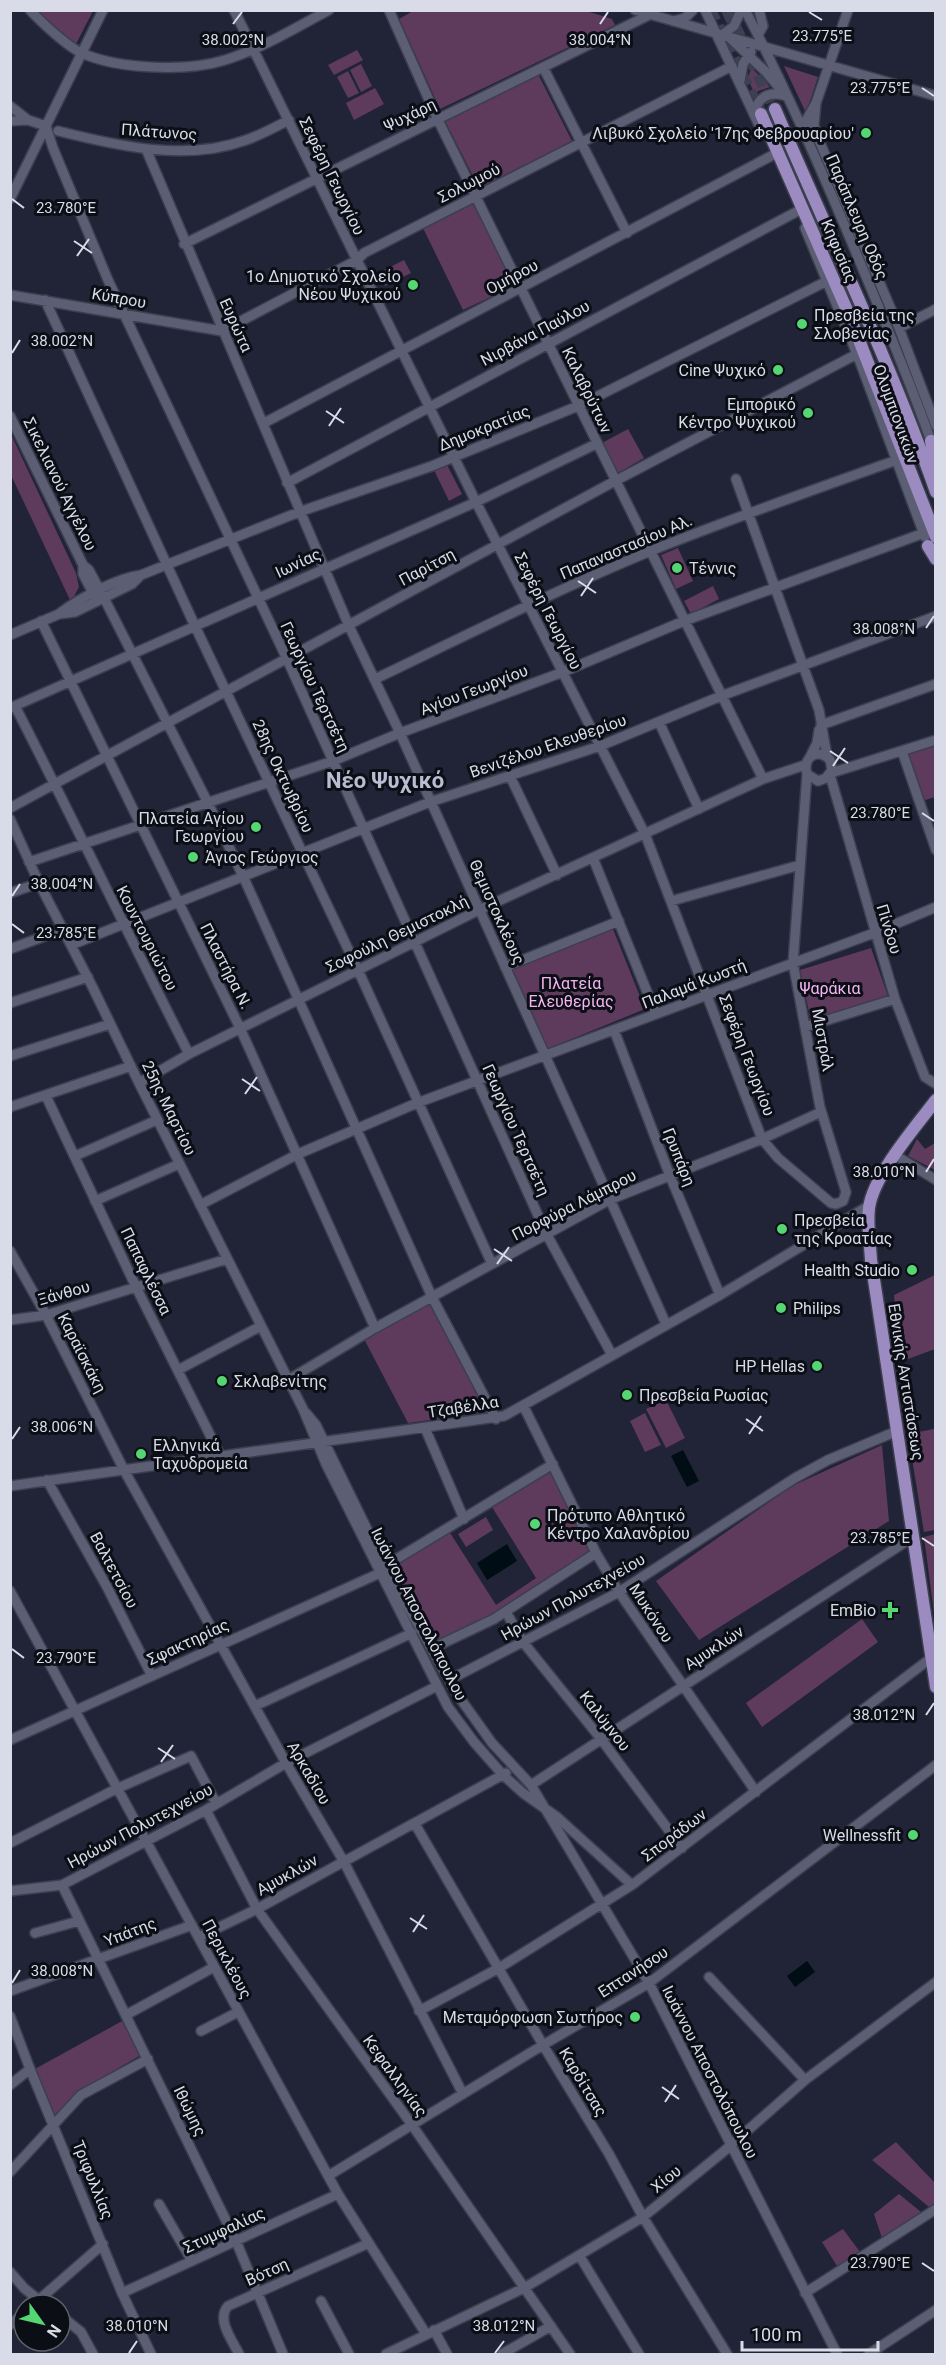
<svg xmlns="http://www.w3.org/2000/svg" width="946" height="2365" viewBox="0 0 946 2365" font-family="Roboto,sans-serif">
<rect width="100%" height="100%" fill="#212436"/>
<path fill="#5e3a5c" d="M34,11H93L75,46Z
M413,11L583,10L612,19L615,25L440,109L399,19Z
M357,50L363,60L334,75L328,65Z
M361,64L372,86L361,92L350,70Z
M784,66L818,77L806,113Z
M751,67L770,87L758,91L755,95L748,79Z
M348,71L359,93L348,98L337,77Z
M538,74L572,141L479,188L445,121Z
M375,88L384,104L354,120L346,103Z
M475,202L516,285L463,310L423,228Z
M404,260L411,273L385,286L378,273Z
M628,429L644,458L618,473L602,443Z
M10,432L76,573L79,587L71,602L11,475Z
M445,461L462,494L449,501L432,466Z
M678,548L693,581L676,589L661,555Z
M713,586L719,599L691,614L684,601Z
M935,740V797L919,802L902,751Z
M613,929L645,1009L545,1050L512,970Z
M871,948L888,996L811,1021L800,970Z
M917,1139L925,1149L935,1143V1170L908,1156Z
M935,1275V1349L900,1362L894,1295Z
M430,1301L488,1412L408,1423L363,1337Z
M666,1400L685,1438L666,1448L646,1409Z
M645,1413L661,1445L645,1452L630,1421Z
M934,1429L936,1430L935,1530L924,1532L908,1434Z
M882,1445L889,1521L699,1640L656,1581L792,1486Z
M553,1464L596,1553L506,1612L433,1648L385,1566L447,1528L496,1605L536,1578L492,1507L537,1479Z
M486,1517L493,1530L466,1547L458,1534Z
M935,1534L936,1621H935L924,1537Z
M862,1619L878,1642L762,1727L746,1703Z
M124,2020L141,2055L76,2093L54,2118L33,2070Z
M896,2142L935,2183V2203L929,2207L872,2160Z
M899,2194L921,2212L882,2238L874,2214Z
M843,2229L860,2252L837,2266L822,2242Z"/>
<path fill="#000d14" d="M683,1450L699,1481L687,1487L671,1456Z
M507,1544L517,1561L487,1580L477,1563Z
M807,1961L815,1972L795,1987L787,1976Z"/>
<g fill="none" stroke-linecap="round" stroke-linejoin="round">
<path stroke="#3d4051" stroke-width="12" stroke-dasharray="12 6" stroke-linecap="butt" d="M710,10L761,114
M727,10L775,109"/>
<defs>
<path id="minor" d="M30,10C41,22 70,49 84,54C120,69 187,72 225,60C261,49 295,28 329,10
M234,10L476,502L645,834L762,1139L778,1158L831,1203L836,1204L843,1201L846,1192L820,1107L793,963L807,774C802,757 818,747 830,760L832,770L826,778L818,781L807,774
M389,10L437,118L763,779
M635,10L936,96
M705,10L759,125
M745,10C789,94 826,180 862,267C886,324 910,382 931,441
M673,21L685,18L693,10
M722,35L734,26L741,10
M758,35L763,26L759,10
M731,39L766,72L782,91
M543,67L627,233
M740,81L743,64L751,52
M816,103L814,125L818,138L899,328L936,426
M10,106L28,120L46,126L53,148L108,280L287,659L546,1233L612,1355
M756,116C754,98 770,90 786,96
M10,121L28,120
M58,131C118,146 186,162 246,140C261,135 275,127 289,120
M806,132L807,119L816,103L848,10
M146,149L349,626L400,733L666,1324
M10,199L103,10
M805,228L857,354L925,537
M184,244L649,15
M10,295L222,331
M45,300L195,626L358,970L492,1264
M899,328L936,309
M222,331L357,260L364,253L732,66
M10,416L83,565V574L97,601
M264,423L773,155
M736,479L819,710L827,756
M287,483L798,211
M83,565L89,570L104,598L208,803L243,876L432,1297L496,1419
M60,613C80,598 117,578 141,575
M41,621L240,1028L375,1328
M10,635L59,614L75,612L132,584L141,575L166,565L299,512L432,466L578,406L827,281
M375,679C467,635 558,589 653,550C733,518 815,489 897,460
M15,706C74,821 130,938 189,1054
M10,708L476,502L596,444
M659,722L699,809
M821,725L936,684
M902,751L936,850
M810,757L817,743L819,730
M831,773L936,740
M830,775L895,999L925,1077L936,1084
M510,776L557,875
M10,808L615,481L857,354
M10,819L39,883L93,988L139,1083L303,1409L326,1464L448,1707L474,1742L503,1775L523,1793L557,1817L632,1885
M593,858L656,1014
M29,862L333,761L400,733L563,672L684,621L924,533
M10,893L39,883
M671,901L800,865
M71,945L430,802L600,746L721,696L936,616
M10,949L64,929
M505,967L619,921
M10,1003L88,977
M805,1027L895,999
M614,1030L670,1176L720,1295
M10,1056L110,1024
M139,1083L189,1054L479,910L763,779L805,765
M46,1096L136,1287L221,1457
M10,1107L131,1066
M895,1155L936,1180
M75,1156L157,1120
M95,1201L179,1164
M200,1205L298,1154L417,1103L874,933L936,907
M10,1251L46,1315L124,1470L286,1763L344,1862L463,2094
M10,1320L46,1315L227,1259
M178,1370L261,1326
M288,1380L375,1328L609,1200L762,1139L821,1112
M524,1407L596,1553L619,1592L756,1792
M306,1413L316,1425L385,1566L457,1694L492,1743L531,1785L649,1983L837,2354
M425,1428L464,1519
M47,1480L107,1587L152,1676
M10,1486L504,1416L720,1295L865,1208H869
M385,1566L553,1464
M10,1591L338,2194L426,2334
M506,1612L523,1642L601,1739L682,1848
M433,1648L494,1619L596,1553
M449,1680L619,1592L795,1478L828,1460L897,1431
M255,1706L412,1633
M10,1740L380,1573
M531,1785L913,1537
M206,1810L257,1909L412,2125L570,2354
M415,1824L543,2045L609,2154L643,2217L727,2354
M10,1843L116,1789L191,1756L216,1803
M62,1885L236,2241L283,2354
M10,1891L62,1885L206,1810L286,1763L437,1686
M35,1933L79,1921
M199,1937L257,1909L506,1773
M709,1977L805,2080
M10,1991L192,1925
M419,2011L499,1968L632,1885L931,1658
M126,2015L214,1967
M10,2016L30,2069L122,2293L151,2354
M201,2031L238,2012
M10,2085L30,2069
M10,2172L81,2095L148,2059
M328,2176L543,2045L649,1983L936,1765
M159,2204L192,2261
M579,2255L639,2354
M10,2272L24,2288L45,2305
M122,2293L338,2194
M805,2293L936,2209
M321,2301L349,2354
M33,2305L103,2244
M60,2315L81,2332L93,2354
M10,2325L24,2313
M434,2330L447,2354
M239,2354C232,2340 216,2319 228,2306L369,2243
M386,2354L524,2288L643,2217L723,2152L805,2080L936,1982
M502,2354L551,2326
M869,2354L936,2310"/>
<path id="major" d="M775,109C829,236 890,361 936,492
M761,114L850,317L936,537
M931,441L936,469
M928,546L936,559
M936,1100C916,1126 873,1176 869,1208C867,1225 870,1243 871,1260L936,1687"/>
</defs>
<use href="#minor" stroke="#3c3f4e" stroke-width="12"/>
<use href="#major" stroke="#3c3f4e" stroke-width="15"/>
<use href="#minor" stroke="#5c5f74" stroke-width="9"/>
<use href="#major" stroke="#9c8bc0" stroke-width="12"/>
</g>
<path fill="none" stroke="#d9dce8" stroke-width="2" d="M809,12L822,20M233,24L242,12M600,24L608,12M922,88L934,96M12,199L24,208M74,241L92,253M77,256L89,239M12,353L20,340M326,411L344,423M329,426L341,408M578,581L596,593M581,596L593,578M926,628L934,616M830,751L848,763M833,766L845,748M922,813L934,821M12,896L20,884M12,924L24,933M242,1079L260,1091M245,1094L257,1077M926,1172L934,1159M494,1249L512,1261M497,1264L509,1247M746,1419L763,1431M749,1434L761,1416M12,1439L20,1427M922,1538L934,1546M12,1649L24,1658M926,1715L934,1703M158,1748L175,1759M161,1762L173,1745M410,1918L427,1929M413,1932L424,1915M12,1983L20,1970M662,2087L679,2099M665,2102L676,2085M922,2263L934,2271M129,2353L137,2341M495,2353L504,2341"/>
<g fill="#54d672" stroke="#0c0e16" stroke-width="2">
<circle cx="866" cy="133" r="6"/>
<circle cx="413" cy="285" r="6"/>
<circle cx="802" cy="324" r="6"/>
<circle cx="778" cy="370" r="6"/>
<circle cx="808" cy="413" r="6"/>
<circle cx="677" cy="568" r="6"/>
<circle cx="256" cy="827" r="6"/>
<circle cx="193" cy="857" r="6"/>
<circle cx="782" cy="1229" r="6"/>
<circle cx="912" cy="1270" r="6"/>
<circle cx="781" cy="1308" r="6"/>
<circle cx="817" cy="1366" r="6"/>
<circle cx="222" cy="1381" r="6"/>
<circle cx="627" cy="1395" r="6"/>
<circle cx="141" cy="1454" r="6"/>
<circle cx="535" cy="1524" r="6"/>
<path d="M887 1601h6v6h6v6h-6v6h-6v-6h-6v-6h6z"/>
<circle cx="913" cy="1835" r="6"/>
<circle cx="635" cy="2017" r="6"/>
</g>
<g text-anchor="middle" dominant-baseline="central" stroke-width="6" stroke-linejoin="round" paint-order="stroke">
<g font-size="16" fill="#d9dce8" stroke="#0c0e16">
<text transform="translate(410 115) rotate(-26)">Ψυχάρη</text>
<text transform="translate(159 132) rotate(4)">Πλάτωνος</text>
<text transform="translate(332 176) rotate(64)">Σεφέρη Γεωργίου</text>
<text transform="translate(469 183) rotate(-27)">Σολωμού</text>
<text transform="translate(857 217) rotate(67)">Παράπλευρη Οδός</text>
<text transform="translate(839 251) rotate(67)">Κηφισίας</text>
<text transform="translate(512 277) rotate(-28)">Ομήρου</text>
<text transform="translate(119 298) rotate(10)">Κύπρου</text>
<text transform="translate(236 325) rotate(66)">Ευρώτα</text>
<text transform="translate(535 333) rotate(-28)">Νιρβάνα Παύλου</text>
<text transform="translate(587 390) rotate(64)">Καλαβρύτων</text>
<text transform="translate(896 414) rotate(70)">Ολυμπιονικών</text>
<text transform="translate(484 428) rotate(-22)">Δημοκρατίας</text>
<text transform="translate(60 484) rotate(64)">Σικελιανού Αγγέλου</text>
<text transform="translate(626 547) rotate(-23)">Παπαναστασίου Αλ.</text>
<text transform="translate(298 563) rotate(-25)">Ιωνίας</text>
<text transform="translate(427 567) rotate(-28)">Παρίτση</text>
<text transform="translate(548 611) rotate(63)">Σεφέρη Γεωργίου</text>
<text transform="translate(315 687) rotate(65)">Γεωργίου Τερτσέτη</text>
<text transform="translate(474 690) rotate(-21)">Αγίου Γεωργίου</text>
<text transform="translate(548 746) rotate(-19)">Βενιζέλου Ελευθερίου</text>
<text transform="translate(283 776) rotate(65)">28ης Οκτωβρίου</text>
<text transform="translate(497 912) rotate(66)">Θεμιστοκλέους</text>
<text transform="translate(889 929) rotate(73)">Πίνδου</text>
<text transform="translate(397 934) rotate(-26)">Σοφούλη Θεμιστοκλή</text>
<text transform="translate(147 938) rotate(63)">Κουντουριώτου</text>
<text transform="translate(226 966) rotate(63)">Πλαστήρα Ν.</text>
<text transform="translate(694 984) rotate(-21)">Παλαμά Κωστή</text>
<text transform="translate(823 1040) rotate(80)">Μιστράλ</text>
<text transform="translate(747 1055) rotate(69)">Σεφέρη Γεωργίου</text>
<text transform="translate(169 1108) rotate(64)">25ης Μαρτίου</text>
<text transform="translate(516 1130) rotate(66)">Γεωργίου Τερτσέτη</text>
<text transform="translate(679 1157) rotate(68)">Γρυπάρη</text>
<text transform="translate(574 1205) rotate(-27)">Πορφύρα Λάμπρου</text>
<text transform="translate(146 1271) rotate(64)">Παπαφλέσσα</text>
<text transform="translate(64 1293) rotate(-16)">Ξάνθου</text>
<text transform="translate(82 1353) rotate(63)">Καραϊσκάκη</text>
<text transform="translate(906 1382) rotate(81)">Εθνικής Αντιστάσεως</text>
<text transform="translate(463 1407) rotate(-9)">Τζαβέλλα</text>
<text transform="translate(114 1570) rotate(62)">Βαλτετσίου</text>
<text transform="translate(573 1597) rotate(-29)">Ηρώων Πολυτεχνείου</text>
<text transform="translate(651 1613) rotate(57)">Μυκόνου</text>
<text transform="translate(419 1614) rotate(63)">Ιωάννου Αποστολόπουλου</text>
<text transform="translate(188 1642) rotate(-25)">Σφακτηρίας</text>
<text transform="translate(714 1648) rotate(-33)">Αμυκλών</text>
<text transform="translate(605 1721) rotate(52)">Καλύμνου</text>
<text transform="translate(309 1773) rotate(60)">Αρκαδίου</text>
<text transform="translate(140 1826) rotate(-28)">Ηρώων Πολυτεχνείου</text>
<text transform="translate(674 1835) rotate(-37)">Σποράδων</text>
<text transform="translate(287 1875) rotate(-29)">Αμυκλών</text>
<text transform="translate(130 1932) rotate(-21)">Υπάτης</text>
<text transform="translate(227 1959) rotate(62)">Περικλέους</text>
<text transform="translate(633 1972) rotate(-33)">Επτανήσου</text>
<text transform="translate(710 2072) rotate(63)">Ιωάννου Αποστολόπουλου</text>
<text transform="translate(395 2076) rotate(54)">Κεφαλληνίας</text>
<text transform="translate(583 2082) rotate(59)">Καρδίτσας</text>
<text transform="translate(190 2111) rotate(64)">Ιθώμης</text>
<text transform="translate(666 2179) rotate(-39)">Χίου</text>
<text transform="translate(93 2180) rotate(68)">Τριφυλλίας</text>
<text transform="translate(224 2230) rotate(-25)">Στυμφαλίας</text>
<text transform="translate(267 2272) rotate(-24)">Βότση</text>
</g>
<g font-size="16" fill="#d9dce8" stroke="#0c0e16" text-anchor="end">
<text x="854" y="133">Λιβυκό Σχολείο '17ης Φεβρουαρίου'</text>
<text x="401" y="276">1ο Δημοτικό Σχολείο<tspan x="401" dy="18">Νέου Ψυχικού</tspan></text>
<text x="814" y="315" text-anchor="start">Πρεσβεία της<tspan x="814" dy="18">Σλοβενίας</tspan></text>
<text x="766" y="370">Cine Ψυχικό</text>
<text x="796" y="404">Εμπορικό<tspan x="796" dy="18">Κέντρο Ψυχικού</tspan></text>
<text x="689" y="568" text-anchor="start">Τέννις</text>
<text x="244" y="818">Πλατεία Αγίου<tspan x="244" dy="18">Γεωργίου</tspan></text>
<text x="205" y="857" text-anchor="start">Άγιος Γεώργιος</text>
<text x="794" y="1220" text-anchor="start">Πρεσβεία<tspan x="794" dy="18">της Κροατίας</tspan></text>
<text x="900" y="1270">Health Studio</text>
<text x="793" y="1308" text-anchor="start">Philips</text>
<text x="805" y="1366">HP Hellas</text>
<text x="234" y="1381" text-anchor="start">Σκλαβενίτης</text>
<text x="639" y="1395" text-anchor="start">Πρεσβεία Ρωσίας</text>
<text x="153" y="1445" text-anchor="start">Ελληνικά<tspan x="153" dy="18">Ταχυδρομεία</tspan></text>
<text x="547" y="1515" text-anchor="start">Πρότυπο Αθλητικό<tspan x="547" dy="18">Κέντρο Χαλανδρίου</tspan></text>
<text x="876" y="1610">EmBio</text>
<text x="901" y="1835">Wellnessfit</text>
<text x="623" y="2017">Μεταμόρφωση Σωτήρος</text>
</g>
<g font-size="16" fill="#f6b5f1" stroke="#0c0e16">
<text x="571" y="983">Πλατεία<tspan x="571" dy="18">Ελευθερίας</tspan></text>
<text x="830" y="988">Ψαράκια</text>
</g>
<g font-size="22" font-weight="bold" fill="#b8bdd4" stroke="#0c0e16">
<text x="385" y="780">Νέο Ψυχικό</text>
</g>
</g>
<g font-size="15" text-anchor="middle" fill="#d9dce8" stroke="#0c0e16" stroke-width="6" stroke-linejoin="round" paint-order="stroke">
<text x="822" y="41">23.775°E</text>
<text x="233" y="45">38.002°N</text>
<text x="600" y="45">38.004°N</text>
<text x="880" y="93">23.775°E</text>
<text x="66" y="213">23.780°E</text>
<text x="62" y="346">38.002°N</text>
<text x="884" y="634">38.008°N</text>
<text x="880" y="818">23.780°E</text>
<text x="62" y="889">38.004°N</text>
<text x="66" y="938">23.785°E</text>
<text x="884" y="1177">38.010°N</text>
<text x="62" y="1432">38.006°N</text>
<text x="880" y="1543">23.785°E</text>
<text x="66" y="1663">23.790°E</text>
<text x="884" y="1720">38.012°N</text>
<text x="62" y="1976">38.008°N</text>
<text x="880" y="2268">23.790°E</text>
<text x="137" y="2331">38.010°N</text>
<text x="504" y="2331">38.012°N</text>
</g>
<rect width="946" height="2365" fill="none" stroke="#d9dce8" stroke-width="24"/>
<g transform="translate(42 2323) rotate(124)"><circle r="28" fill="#0c0e16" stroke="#5e606a" stroke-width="1.5"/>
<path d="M0-4.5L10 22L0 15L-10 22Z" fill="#54d672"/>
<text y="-9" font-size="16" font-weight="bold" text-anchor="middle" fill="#d9dce8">N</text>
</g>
<path d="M742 2341v9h136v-9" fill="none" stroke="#d9dce8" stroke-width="3"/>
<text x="751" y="2341" font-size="18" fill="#d9dce8" stroke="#0c0e16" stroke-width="4.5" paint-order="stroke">100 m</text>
</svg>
